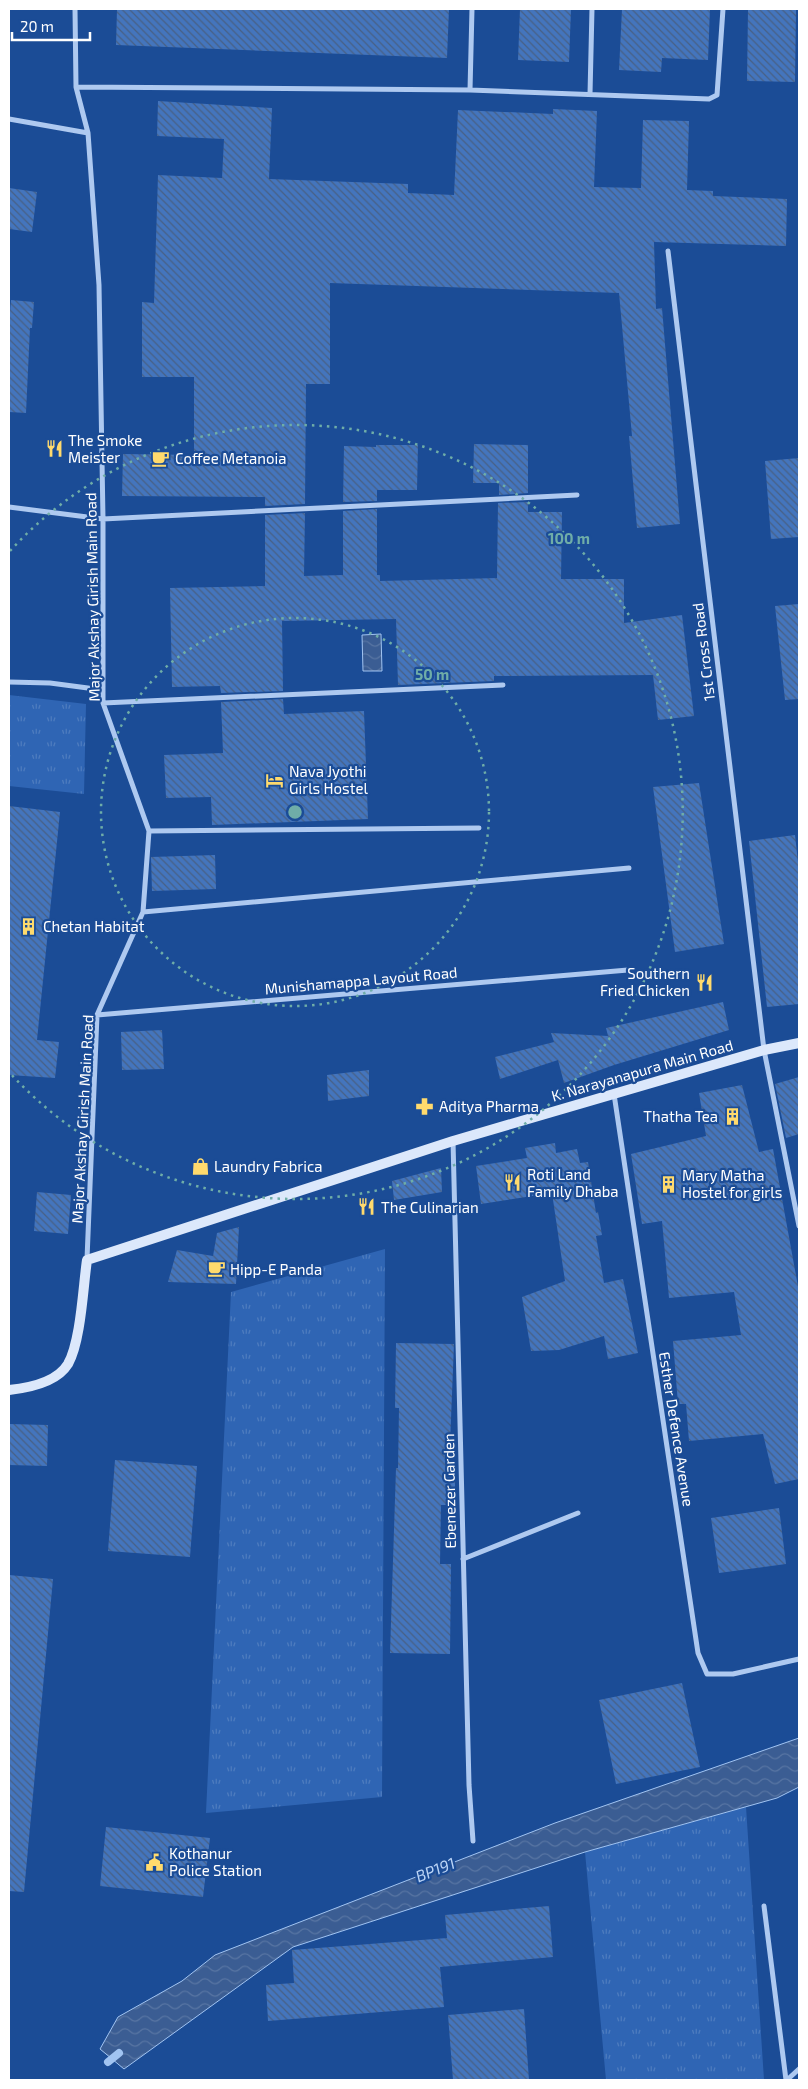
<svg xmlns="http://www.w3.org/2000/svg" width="808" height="2089" viewBox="0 0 808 2089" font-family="'Exo 2',sans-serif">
<defs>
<pattern id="grass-tufts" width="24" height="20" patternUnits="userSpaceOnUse" patternTransform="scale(1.25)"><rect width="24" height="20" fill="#2f65b4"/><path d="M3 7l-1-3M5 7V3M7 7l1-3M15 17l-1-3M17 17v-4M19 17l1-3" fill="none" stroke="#4e7cbf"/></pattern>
<pattern id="water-waves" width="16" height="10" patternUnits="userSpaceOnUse" patternTransform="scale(1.25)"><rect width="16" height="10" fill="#3b5d93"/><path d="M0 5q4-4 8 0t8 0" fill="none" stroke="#5875a3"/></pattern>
<pattern id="building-back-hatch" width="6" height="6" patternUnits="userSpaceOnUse" patternTransform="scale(1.25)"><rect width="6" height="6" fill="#4475bd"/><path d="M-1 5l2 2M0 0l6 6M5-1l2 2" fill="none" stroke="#486084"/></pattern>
</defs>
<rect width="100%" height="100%" fill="#1b4c96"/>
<path fill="url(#grass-tufts)" d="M9,695L86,704L84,794L9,786Z
M385,1249L382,1797L206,1813L231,1292Z
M746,1807L764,2080H606L585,1852Z"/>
<path fill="url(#water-waves)" stroke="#a1c4f2" d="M381,634L382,671H363L362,635Z
M799,1738V1787L777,1798L585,1852L293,1947L124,2069L100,2049L118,2017L182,1981L215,1955L555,1823Z"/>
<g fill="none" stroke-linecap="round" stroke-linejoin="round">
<path stroke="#a1c4f2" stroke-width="8" d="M108,2062L119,2053"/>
</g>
<path fill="url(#building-back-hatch)" d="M117,9H449L447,58L116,45Z
M520,9H571L569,62L518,60Z
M622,9H710L708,60L662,58L661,72L619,70Z
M748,9H796L795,82L747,81Z
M158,101L272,108L269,179L408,184V193L454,195L458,110L553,114V109L597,111L594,187L641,188L643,120L689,121L687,190L713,191V196L787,199L786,246L654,242L656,309L662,308L680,524L637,528L629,436H632L619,293L330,283V384H306L305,504L265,506V497L122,496L123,454L194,455V377H142V302L154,303L158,175L222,178L224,139L157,136Z
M9,188L37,192L32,232L9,229Z
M11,300L34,302L32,328H30L26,413L9,412V323Z
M474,444L528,445V493L499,495V483H473Z
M376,445H418L417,490H377V501L343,502L344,446L376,447Z
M799,458V537L771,539L765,461Z
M528,502V512H562L561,579H624V623L682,615L694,716L658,720L653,675L494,676V681L398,685L396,619L282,621L283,691L221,693L220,686L172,687L170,588L265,586V515L305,513L304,576L343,575V511L377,509V575H380V581L497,578L498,503Z
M799,604V699L785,700L775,606Z
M283,699L284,714L364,711L368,819L212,825L211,797L166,798L164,755L223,753L221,702Z
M699,783L724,944L675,952L653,787Z
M9,806L60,812L37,1040L59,1042L55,1078L9,1075Z
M795,835L799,871V1004L767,1007L749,841Z
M215,855L216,889L152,891L151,857Z
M723,1002L729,1030L614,1065L564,1083L558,1060L500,1079L495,1057L554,1042L551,1033L608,1036L606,1028Z
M162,1030L164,1069L122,1070L121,1032Z
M369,1070V1096L328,1101L327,1075Z
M799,1077V1134L786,1138L775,1084Z
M742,1085L759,1152L773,1149L799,1292V1479L775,1484L763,1434L689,1441L686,1404H678L673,1341L741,1335L734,1292L669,1298L662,1221L642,1224L631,1154L706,1136L699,1093Z
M555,1143L556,1153L577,1149L580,1163L588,1162L596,1213L598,1212L602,1235L596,1236L604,1283L623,1279L638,1353L608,1359L604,1336L559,1350L531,1351L522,1297L565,1281L552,1193L481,1204L476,1166L527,1158L525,1148Z
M441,1168L442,1192L394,1200L392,1181Z
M37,1192L71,1195L68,1234L34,1231Z
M239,1227L236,1284L168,1282L177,1250L213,1256L217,1233Z
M396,1343L454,1344L449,1469H455V1505H441L440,1564H451L450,1654L390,1653L396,1468H398L399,1408H395Z
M9,1424L48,1425L47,1466L9,1465Z
M115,1460L197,1466L190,1557L108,1551Z
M779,1508L786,1564L719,1573L711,1518Z
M9,1575L53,1579L24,1892L9,1891Z
M682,1683L700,1767L616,1784L599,1700Z
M106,1827L210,1838L203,1897L100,1886Z
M549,1906L553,1957L440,1967L444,2007L268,2021L266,1985L294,1983L292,1950L447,1938L445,1915Z
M524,2009L529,2080H453L448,2015Z"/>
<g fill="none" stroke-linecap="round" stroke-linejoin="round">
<path stroke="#aec9f0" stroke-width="5" d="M75,9L76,87L88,133L99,285L103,519V703L149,831L143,912L97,1015L87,1259
M76,87L470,90L709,99L717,95L723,9
M470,90L472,9
M590,94L592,9
M9,119L88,133
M668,251L764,1050L799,1226
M9,507L103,519L577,495
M9,682L50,683L103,690
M103,703L503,685
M149,831L479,828
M143,912L629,868
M97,1015L628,970
M614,1094L698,1653L707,1674H733L799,1659
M453,1141L469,1785L473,1841
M463,1559L578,1513
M764,1906L786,2080
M787,2080L799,2069"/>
<path stroke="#dce8fb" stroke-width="10" d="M9,1390C28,1388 57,1382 68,1364C81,1341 83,1287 87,1260L453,1141L764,1050L799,1043"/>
</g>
<g fill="none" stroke="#6fada8" stroke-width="2.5" stroke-dasharray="2.5 5">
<circle cx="295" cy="812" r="194"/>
<path d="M10 551A387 387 0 1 1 10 1073"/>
</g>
<defs>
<symbol id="restaurant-bare" viewBox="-9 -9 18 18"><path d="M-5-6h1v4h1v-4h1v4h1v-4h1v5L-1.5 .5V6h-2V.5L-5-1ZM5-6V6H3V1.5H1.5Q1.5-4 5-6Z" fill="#ffda6d" stroke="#1b4c96" stroke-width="2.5" paint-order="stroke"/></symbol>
<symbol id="cafe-bare" viewBox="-9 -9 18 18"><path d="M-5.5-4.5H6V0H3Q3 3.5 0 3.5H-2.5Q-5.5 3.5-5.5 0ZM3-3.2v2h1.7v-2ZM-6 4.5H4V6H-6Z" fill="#ffda6d" stroke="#1b4c96" stroke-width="2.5" paint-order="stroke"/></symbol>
<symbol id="hotel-bare" viewBox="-9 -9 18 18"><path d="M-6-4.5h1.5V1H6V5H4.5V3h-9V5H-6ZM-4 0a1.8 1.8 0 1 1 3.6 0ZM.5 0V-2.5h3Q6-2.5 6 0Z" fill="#ffda6d" stroke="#1b4c96" stroke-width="2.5" paint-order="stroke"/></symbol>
<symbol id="building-bare" viewBox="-9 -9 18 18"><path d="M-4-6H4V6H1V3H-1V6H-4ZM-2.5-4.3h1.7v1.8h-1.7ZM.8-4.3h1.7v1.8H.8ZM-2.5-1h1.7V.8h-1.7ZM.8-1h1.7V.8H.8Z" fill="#ffda6d" stroke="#1b4c96" stroke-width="2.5" paint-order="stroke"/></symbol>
<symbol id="pharmacy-bare" viewBox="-9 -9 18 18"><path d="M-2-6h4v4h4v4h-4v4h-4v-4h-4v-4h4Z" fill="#ffda6d" stroke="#1b4c96" stroke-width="2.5" paint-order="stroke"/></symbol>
<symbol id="shop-bare" viewBox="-9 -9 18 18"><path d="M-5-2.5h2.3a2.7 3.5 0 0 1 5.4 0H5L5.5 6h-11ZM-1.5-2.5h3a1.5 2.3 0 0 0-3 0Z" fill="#ffda6d" stroke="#1b4c96" stroke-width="2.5" paint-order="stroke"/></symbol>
<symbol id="civic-bare" viewBox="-9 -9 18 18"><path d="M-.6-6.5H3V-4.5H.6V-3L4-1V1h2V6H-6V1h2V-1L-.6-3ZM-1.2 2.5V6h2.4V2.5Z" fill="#ffda6d" stroke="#1b4c96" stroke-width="2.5" paint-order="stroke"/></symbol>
</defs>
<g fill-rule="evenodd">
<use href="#restaurant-bare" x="42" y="436" width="25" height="25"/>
<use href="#cafe-bare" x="148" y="446" width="25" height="25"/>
<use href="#hotel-bare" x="262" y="768" width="25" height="25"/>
<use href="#building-bare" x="16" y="914" width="25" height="25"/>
<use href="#restaurant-bare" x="692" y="970" width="25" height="25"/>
<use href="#pharmacy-bare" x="412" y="1094" width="25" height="25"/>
<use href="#building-bare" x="720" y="1104" width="25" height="25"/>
<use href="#shop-bare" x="188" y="1154" width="25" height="25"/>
<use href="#restaurant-bare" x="500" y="1170" width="25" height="25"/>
<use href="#building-bare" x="656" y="1172" width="25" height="25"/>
<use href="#restaurant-bare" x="354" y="1194" width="25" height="25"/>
<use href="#cafe-bare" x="204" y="1256" width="25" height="25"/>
<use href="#civic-bare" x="142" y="1850" width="25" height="25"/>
</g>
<g text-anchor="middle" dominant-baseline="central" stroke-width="4.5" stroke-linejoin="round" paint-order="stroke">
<g font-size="15" fill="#fff" stroke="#1b4c96" text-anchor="start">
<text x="68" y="440">The Smoke<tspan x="68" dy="17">Meister</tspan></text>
<text x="175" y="458">Coffee Metanoia</text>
<text x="289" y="771">Nava Jyothi<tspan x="289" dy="17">Girls Hostel</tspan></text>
<text x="43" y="926">Chetan Habitat</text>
<text x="690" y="973" text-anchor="end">Southern<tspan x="690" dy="17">Fried Chicken</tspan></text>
<text x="439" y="1106">Aditya Pharma</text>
<text x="718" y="1116" text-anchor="end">Thatha Tea</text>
<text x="214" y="1166">Laundry Fabrica</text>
<text x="527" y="1174">Roti Land<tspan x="527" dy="17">Family Dhaba</tspan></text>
<text x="682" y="1175">Mary Matha<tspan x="682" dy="17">Hostel for girls</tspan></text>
<text x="381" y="1207">The Culinarian</text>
<text x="230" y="1269">Hipp-E Panda</text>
<text x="169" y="1853">Kothanur<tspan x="169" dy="17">Police Station</tspan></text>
</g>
<g font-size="15" fill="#fff" stroke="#1b4c96">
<text transform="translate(92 597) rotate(-91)">Major Akshay Girish Main Road</text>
<text transform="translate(703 652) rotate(-97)">1st Cross Road</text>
<text transform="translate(361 980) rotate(-5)">Munishamappa Layout Road</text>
<text transform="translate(642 1070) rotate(-16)">K. Narayanapura Main Road</text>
<text transform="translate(82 1119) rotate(-87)">Major Akshay Girish Main Road</text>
<text transform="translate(677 1429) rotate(81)">Esther Defence Avenue</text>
<text transform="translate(449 1491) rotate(-91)">Ebenezer Garden</text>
</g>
<g font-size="16" font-style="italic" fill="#bbd4f6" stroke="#1b4c96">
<text transform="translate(435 1869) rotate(-21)">BP191</text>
</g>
</g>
<circle cx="295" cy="812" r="8" fill="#6fada8" stroke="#1b4c96" stroke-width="2.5"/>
<g font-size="15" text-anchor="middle" font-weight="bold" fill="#6fada8" stroke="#1b4c96" stroke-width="4.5" stroke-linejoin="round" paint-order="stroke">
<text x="569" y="544">100 m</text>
<text x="432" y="680">50 m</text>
</g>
<rect width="808" height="2089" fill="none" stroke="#ffffff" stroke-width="20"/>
<path d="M12 32v8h78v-8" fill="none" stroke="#ffffff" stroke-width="2.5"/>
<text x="20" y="32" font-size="15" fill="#ffffff" stroke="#1b4c96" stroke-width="4" paint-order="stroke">20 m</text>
</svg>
